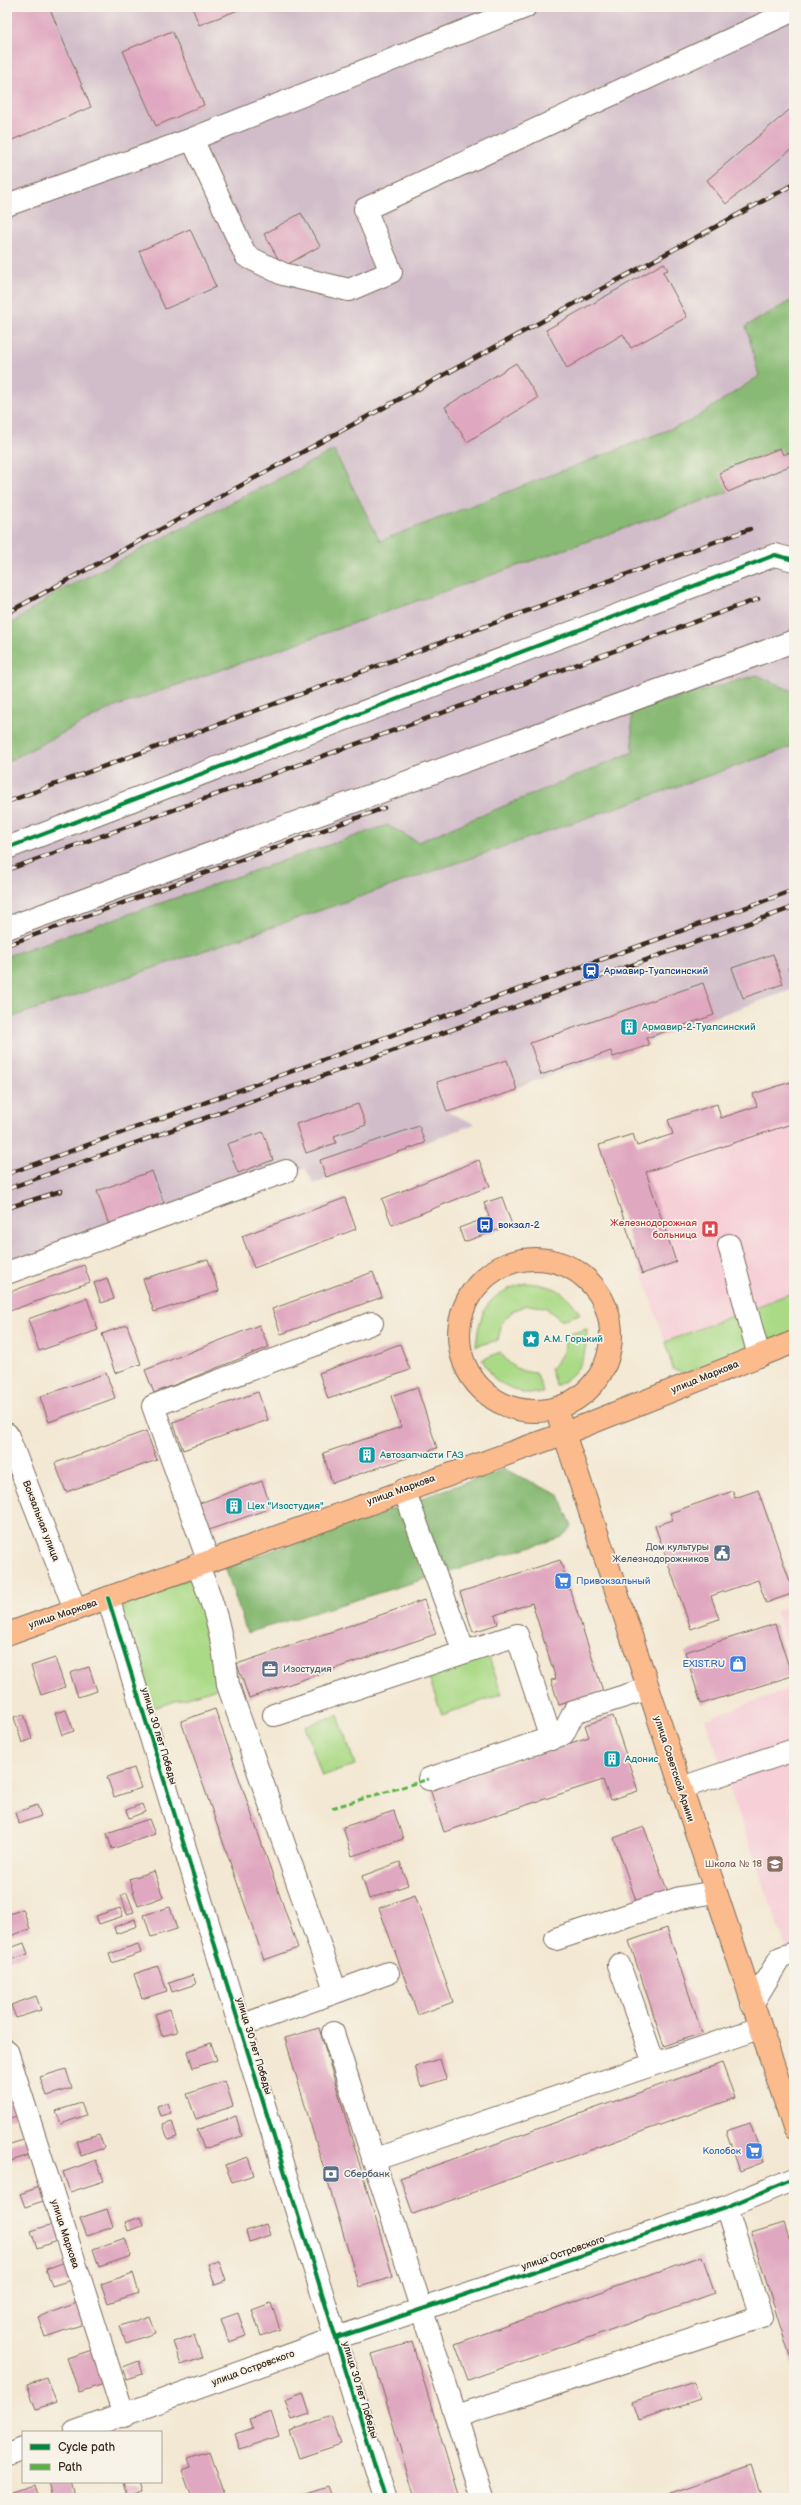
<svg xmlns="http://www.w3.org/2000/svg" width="801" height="2505" viewBox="0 0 801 2505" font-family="'Balsamiq Sans',sans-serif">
<rect width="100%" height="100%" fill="#f7f3e8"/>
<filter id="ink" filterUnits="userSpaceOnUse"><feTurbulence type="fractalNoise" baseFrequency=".025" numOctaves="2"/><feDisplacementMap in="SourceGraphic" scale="8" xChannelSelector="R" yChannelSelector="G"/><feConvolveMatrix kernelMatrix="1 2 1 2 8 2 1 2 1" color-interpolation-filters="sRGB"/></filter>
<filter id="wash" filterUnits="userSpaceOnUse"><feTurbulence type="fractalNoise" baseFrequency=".012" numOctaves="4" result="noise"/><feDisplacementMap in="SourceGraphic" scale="16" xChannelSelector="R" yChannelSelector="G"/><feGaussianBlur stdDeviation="0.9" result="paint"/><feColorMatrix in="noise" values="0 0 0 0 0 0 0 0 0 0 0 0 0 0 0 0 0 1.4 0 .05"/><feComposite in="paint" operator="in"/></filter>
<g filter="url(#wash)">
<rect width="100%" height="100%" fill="#f3e8d3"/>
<path fill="#f6cfd7" d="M794,1081V1292L665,1342L599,1145L633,1134L637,1146L673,1134L668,1120L717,1104L721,1118L757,1106L753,1094Z
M794,1605V1666L775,1611Z
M794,1687V1970L705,1719Z"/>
<path fill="#d1bdc9" d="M7,7H794V989L448,1112L475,1124L314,1184L305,1168L7,1280Z"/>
<path fill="#abda87" stroke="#738252" d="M526,1283C554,1285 565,1290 580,1314L561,1320L545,1307L526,1305L513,1311L502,1322L498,1340L476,1346C480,1308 488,1294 526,1283Z
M794,1292V1332L685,1373L673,1369L665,1342Z
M587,1329C586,1358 582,1371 556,1386L550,1369C561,1359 565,1350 566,1335Z
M500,1352C510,1366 519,1372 536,1373L544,1393H522L496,1381L482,1360Z
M191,1578L205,1591L220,1687L153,1708L122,1614L127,1598Z
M487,1652L502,1694L442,1715L427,1673Z
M338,1715L355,1765L322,1776L305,1726Z"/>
<path fill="#88ba74" stroke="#627249" d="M794,299V450L783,455L779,448L720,473L728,492L109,709L7,762V627L54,594L334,450L380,541L691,421L759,376L746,326Z
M757,675L794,692V746L7,1019V956L387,825L418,842L633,752L631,711Z
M504,1469L559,1495L572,1526L562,1537L247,1633L225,1567Z"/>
<g id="blocks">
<path fill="#e0a8c0" d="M7,7H49L91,107L7,142Z
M192,7H246L199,25Z
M172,31L204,105L156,126L123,51Z
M794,106V147L726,204L707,180Z
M301,213L320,246L283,267L264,234Z
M190,229L216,287L165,309L139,251Z
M664,263L668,270L663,272L687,317L631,348L623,334L567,368L546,330Z
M516,363L538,398L467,442L445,407Z
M780,448L783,455L794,450V464L728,492L719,473Z
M773,954L783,984L743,998L732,968Z
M794,966V984L788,968Z
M703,983L714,1015L646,1038L649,1045L613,1057L611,1051L541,1075L530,1043Z
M507,1060L517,1090L447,1112L437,1082Z
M794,1081V1123L646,1172L676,1262L642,1274L599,1145L633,1134L637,1146L673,1134L668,1120L717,1104L721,1118L757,1106L753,1094Z
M358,1104L366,1125L334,1136L336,1143L306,1153L296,1124Z
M419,1126L425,1143L326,1177L320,1160Z
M263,1132L273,1160L238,1173L227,1144Z
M479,1160L490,1186L392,1225L382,1199Z
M152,1171L166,1208L110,1228L97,1191Z
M502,1197L512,1225L464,1242L459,1228L489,1217L484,1203Z
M345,1198L356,1229L254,1268L242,1236Z
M208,1259L219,1291L154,1312L143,1279Z
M84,1265L90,1282L7,1312V1293Z
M373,1272L382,1297L281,1334L272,1309Z
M107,1278L114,1299L101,1303L94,1283Z
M87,1298L98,1330L39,1351L28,1319Z
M127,1325L141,1364L115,1373L102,1334Z
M259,1325L269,1347L154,1393L145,1370Z
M400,1344L410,1370L328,1399L319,1373Z
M106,1373L115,1398L49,1422L40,1397Z
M417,1387L437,1448L332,1483L323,1453L401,1427L391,1396Z
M258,1392L268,1420L183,1450L173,1422Z
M146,1431L157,1460L66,1492L55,1463Z
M262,1481L271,1508L206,1531L197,1504Z
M758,1490L794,1593L766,1603L758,1580L711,1596L719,1619L691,1629L655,1526L673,1520L670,1513L733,1491L735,1498Z
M560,1560L603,1691L559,1705L551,1680L556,1679L532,1603L495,1615L498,1624L473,1632L460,1592Z
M424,1600L436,1634L249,1698L237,1664Z
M775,1624L792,1676L701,1704L685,1652Z
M55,1658L65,1687L41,1695L31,1666Z
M89,1667L97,1691L78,1697L70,1673Z
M215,1709L298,1948L264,1960L181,1721Z
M66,1710L74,1731L62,1735L55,1713Z
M24,1714L32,1739L22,1743L14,1717Z
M613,1716L638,1791L610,1800L603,1780L444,1832L430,1789L589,1737L585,1725Z
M134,1768L141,1788L114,1797L107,1777Z
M142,1804L145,1812L129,1818L126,1810Z
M37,1805L41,1816L19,1824L15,1813Z
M394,1811L403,1839L352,1856L343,1827Z
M149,1819L155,1834L112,1849L107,1833Z
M644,1827L670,1898L639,1909L614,1838Z
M400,1862L408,1885L369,1899L362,1876Z
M154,1871L163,1897L138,1906L129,1879Z
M127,1893L134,1912L127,1914L121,1895Z
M415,1895L453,2002L418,2015L379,1908Z
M170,1907L177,1929L151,1937L144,1915Z
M120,1908L123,1916L99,1924L96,1916Z
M23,1909L30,1929L7,1937V1915Z
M135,1919L137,1926L116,1934L114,1927Z
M667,1928L702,2033L664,2046L629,1941Z
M24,1943L28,1954L7,1961V1949Z
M138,1944L141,1953L112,1963L109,1954Z
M158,1966L167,1991L142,1999L134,1974Z
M193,1975L196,1984L172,1992L169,1983Z
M36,1996L41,2010L16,2018L11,2005Z
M170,2009L177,2032L162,2036L155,2014Z
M319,2028L393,2277L359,2287L285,2038Z
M211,2043L217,2060L193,2068L188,2051Z
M440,2059L446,2079L421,2087L415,2066Z
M722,2063L735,2098L413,2214L400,2178Z
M66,2069L72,2088L47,2096L40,2077Z
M225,2081L233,2106L196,2119L187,2094Z
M17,2096L23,2114L7,2119V2099Z
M81,2103L86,2115L61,2124L56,2111Z
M167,2103L171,2113L160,2116L157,2106Z
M236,2116L242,2136L204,2149L197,2130Z
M172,2121L177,2137L168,2140L163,2124Z
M750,2123L764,2162L740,2171L726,2131Z
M99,2134L104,2148L81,2156L76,2141Z
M30,2138L35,2153L11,2161L7,2145Z
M248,2157L254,2175L232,2182L225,2165Z
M96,2160L104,2181L70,2192L63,2172Z
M45,2185L49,2199L25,2207L20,2194Z
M107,2209L113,2227L87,2236L80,2218Z
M141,2217L144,2225L128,2231L125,2222Z
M56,2223L62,2239L37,2248L31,2231Z
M784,2223L794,2254V2370L751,2233Z
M266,2224L270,2235L249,2242L246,2231Z
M125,2238L131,2256L99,2267L93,2249Z
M702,2256L715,2293L468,2380L455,2344Z
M68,2261L74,2279L52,2286L46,2269Z
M219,2261L226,2281L215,2285L208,2264Z
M133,2273L139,2293L108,2303L101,2284Z
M77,2303L84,2324L45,2337L38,2317Z
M271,2303L280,2329L261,2336L252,2310Z
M238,2313L246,2336L229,2342L221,2319Z
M149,2316L155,2333L126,2343L120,2326Z
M194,2335L202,2358L181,2365L173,2342Z
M412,2342L459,2498H415L372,2354Z
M95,2349L107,2383L79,2392L67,2358Z
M139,2361L143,2374L127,2379L123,2367Z
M47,2377L56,2402L36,2409L27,2384Z
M694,2382L700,2399L638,2420L632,2402Z
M303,2393L310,2414L292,2420L285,2400Z
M271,2412L279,2436L240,2449L235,2434L253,2428L250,2419Z
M331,2416L341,2444L299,2458L289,2431Z
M209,2451L225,2498H192L182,2470L191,2467L188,2458Z
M751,2466L762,2498H658Z
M48,2482H70L75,2498H52Z
M123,2482H139L142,2492L128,2497Z
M34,2485L38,2498H13L11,2492Z
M328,2486L332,2497L303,2498L302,2494Z"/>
</g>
</g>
<g filter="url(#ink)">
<use href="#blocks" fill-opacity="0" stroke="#7b6c5d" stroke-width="1"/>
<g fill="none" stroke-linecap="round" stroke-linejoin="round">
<defs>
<path id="minor" d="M192,139L246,256L283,274L349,290L391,272L365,209L794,10
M7,205L192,139L525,7
M7,848L775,555L794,560
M7,928L794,641
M729,1245L759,1356
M7,1273L286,1171
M7,1434L75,1609
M404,1490L464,1652
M208,1560L153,1406L372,1323
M197,1565C215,1603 224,1643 228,1685L336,1992L240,2026
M108,1598L385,2498
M274,1715L517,1635L551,1739
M429,1779L563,1734L574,1712L647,1689
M681,1788L794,1750
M556,1939L680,1898L715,1892
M619,1965L654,2063
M336,1992L388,1973
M752,2004L780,1958L794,1953
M333,2033L482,2498
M7,2051L124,2416
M373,2160L760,2028
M457,2416L761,2317L726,2207
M75,2432L336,2338L726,2207L794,2179
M7,2455L23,2449"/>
<path id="major" d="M459 1335a76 76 0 1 1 152 0a76 76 0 1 1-152 0Z
M556,1409L794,2128
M7,1634L563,1434L794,1342"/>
</defs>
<use href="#minor" stroke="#7b6c5d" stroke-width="24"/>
<use href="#major" stroke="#7b6c5d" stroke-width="24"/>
<use href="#minor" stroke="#fff" stroke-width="22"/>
<use href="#major" stroke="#fbbb8d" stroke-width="22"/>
<defs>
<path id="rail" d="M7,613L794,184
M7,802L750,529
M7,870L758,599
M7,945L384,808
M7,1174L794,890
M7,1189L794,907
M7,1208L61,1191"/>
</defs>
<use href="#rail" stroke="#3b2a1e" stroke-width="4.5"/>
<use href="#rail" stroke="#f7f3e8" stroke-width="3" stroke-dasharray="9" stroke-linecap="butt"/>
<path stroke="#57b245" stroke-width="3" stroke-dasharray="6 3" stroke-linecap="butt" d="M332,1808L429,1779"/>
<defs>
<path id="cycleway" d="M7,848L775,555L794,560
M108,1598L385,2498
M336,2338L726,2207L794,2179"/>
</defs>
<use href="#cycleway" stroke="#f7f3e8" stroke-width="6"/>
<use href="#cycleway" stroke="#00873e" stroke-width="4"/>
</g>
</g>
<defs>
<symbol id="station-square" viewBox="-11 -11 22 22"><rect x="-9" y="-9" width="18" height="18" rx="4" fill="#1a4fb4" stroke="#f7f3e8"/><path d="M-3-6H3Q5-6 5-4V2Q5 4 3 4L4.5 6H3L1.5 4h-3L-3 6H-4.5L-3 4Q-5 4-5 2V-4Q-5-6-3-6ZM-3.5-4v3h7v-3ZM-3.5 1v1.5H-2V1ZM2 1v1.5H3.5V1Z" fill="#fff"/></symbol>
<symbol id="building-square" viewBox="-11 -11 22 22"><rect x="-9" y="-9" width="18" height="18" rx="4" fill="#0f9aa8" stroke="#f7f3e8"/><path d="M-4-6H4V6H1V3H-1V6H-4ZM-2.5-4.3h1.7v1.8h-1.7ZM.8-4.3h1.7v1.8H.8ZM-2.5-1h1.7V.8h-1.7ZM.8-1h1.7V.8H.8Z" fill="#fff"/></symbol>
<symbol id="bus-square" viewBox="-11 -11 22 22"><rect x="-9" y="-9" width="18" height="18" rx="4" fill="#1a4fb4" stroke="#f7f3e8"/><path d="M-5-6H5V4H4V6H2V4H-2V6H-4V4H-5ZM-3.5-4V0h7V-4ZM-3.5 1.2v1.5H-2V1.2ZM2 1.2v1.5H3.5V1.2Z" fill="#fff"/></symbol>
<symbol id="hospital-square" viewBox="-11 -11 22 22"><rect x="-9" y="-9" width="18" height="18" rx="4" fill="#e0444e" stroke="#f7f3e8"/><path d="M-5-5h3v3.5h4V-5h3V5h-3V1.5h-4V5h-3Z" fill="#fff"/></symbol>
<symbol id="sight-square" viewBox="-11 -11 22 22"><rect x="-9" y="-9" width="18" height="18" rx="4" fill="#0f9aa8" stroke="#f7f3e8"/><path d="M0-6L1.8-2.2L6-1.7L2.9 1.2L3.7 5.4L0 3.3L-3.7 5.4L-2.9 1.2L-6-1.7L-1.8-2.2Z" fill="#fff"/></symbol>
<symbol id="civic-square" viewBox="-11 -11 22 22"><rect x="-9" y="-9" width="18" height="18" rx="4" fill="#5c6f8a" stroke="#f7f3e8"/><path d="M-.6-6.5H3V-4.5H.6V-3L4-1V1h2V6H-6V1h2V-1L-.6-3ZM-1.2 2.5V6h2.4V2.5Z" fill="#fff"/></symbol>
<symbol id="supermarket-square" viewBox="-11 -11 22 22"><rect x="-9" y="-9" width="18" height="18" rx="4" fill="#3f7fe0" stroke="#f7f3e8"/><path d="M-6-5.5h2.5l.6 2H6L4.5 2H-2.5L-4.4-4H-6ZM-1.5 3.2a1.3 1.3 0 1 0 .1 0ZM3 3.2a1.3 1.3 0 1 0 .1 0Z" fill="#fff"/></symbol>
<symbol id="shop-square" viewBox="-11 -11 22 22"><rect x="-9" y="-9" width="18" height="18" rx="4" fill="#3f7fe0" stroke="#f7f3e8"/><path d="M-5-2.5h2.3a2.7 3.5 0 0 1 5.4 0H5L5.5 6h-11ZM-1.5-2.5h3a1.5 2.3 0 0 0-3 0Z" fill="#fff"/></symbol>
<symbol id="office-square" viewBox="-11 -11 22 22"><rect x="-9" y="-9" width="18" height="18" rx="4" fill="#5c6f8a" stroke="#f7f3e8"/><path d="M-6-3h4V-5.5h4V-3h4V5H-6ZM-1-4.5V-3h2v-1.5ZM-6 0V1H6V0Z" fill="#fff"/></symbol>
<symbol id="school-square" viewBox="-11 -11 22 22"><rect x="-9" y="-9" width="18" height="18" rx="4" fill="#8d6e63" stroke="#f7f3e8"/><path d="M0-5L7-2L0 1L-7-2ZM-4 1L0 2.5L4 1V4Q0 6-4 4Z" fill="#fff"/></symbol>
<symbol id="bank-square" viewBox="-11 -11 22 22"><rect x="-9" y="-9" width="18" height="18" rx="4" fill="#5c6f8a" stroke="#f7f3e8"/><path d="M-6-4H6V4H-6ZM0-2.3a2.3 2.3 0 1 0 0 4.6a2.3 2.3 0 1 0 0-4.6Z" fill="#fff"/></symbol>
</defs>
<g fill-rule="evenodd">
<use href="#station-square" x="581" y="961" width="20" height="20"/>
<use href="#building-square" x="619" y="1017" width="20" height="20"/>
<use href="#bus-square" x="475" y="1215" width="20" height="20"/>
<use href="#hospital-square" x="700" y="1219" width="20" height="20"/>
<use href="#sight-square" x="521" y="1329" width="20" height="20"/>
<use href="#building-square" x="357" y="1445" width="20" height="20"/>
<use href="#building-square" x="224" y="1496" width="20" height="20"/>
<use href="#civic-square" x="712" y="1543" width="20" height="20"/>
<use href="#supermarket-square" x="553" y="1571" width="20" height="20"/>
<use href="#shop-square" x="728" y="1654" width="20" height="20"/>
<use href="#office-square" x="260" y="1659" width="20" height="20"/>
<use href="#building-square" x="602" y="1749" width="20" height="20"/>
<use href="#school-square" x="765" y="1854" width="20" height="20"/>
<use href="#supermarket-square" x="744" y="2141" width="20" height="20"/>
<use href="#bank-square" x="321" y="2164" width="20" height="20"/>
</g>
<g text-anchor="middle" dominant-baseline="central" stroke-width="3.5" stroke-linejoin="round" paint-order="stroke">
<g font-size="10" fill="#164399" stroke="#f7f3e8" text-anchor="start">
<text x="604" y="971">Армавир-Туапсинский</text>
<text x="498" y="1225">вокзал-2</text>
</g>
<g font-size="10" fill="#0d838f" stroke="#f7f3e8" text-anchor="start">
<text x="642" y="1027">Армавир-2-Туапсинский</text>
<text x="544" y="1339">А.М. Горький</text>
<text x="380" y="1455">Автозапчасти ГАЗ</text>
<text x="247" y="1506">Цех "Изостудия"</text>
<text x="625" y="1759">Адонис</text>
</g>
<g font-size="10" fill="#be3a42" stroke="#f7f3e8" text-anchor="end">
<text x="697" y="1223">Железнодорожная<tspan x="697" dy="12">больница</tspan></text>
</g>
<g font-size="10" fill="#3b2a1e" stroke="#f7f3e8">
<text transform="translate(705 1377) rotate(-22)">улица Маркова</text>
<text transform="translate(401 1490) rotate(-20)">улица Маркова</text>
<text transform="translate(41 1521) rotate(69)">Вокзальная улица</text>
<text transform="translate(63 1614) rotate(-19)">улица Маркова</text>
<text transform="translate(159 1736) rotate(73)">улица 30 лет Победы</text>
<text transform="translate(674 1769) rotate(72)">улица Советской Армии</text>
<text transform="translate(254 2046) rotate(73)">улица 30 лет Победы</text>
<text transform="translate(65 2234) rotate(72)">улица Маркова</text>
<text transform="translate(563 2253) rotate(-19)">улица Островского</text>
<text transform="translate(253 2368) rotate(-20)">улица Островского</text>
<text transform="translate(360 2390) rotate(73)">улица 30 лет Победы</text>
</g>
<g font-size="10" fill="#4e5e75" stroke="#f7f3e8" text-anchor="start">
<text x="709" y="1547" text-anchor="end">Дом культуры<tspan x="709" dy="12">Железнодорожников</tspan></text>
<text x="283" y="1669">Изостудия</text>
<text x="344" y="2174">Сбербанк</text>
</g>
<g font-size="10" fill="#366cbe" stroke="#f7f3e8" text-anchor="end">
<text x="576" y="1581" text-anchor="start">Привокзальный</text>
<text x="725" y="1664">EXIST.RU</text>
<text x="741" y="2151">Колобок</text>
</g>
<g font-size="10" fill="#785e54" stroke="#f7f3e8" text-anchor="end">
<text x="762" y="1864">Школа № 18</text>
</g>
</g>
<rect width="801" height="2505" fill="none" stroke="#f7f3e8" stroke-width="24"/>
<rect x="22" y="2431" width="140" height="52" fill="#f7f3e8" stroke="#aca397"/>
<rect x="30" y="2444" width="20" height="6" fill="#00873e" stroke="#aca397"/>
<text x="58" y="2451" font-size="12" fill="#3b2a1e">Cycle path</text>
<rect x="30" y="2464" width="20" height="6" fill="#57b245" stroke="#aca397"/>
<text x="58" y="2471" font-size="12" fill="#3b2a1e">Path</text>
</svg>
